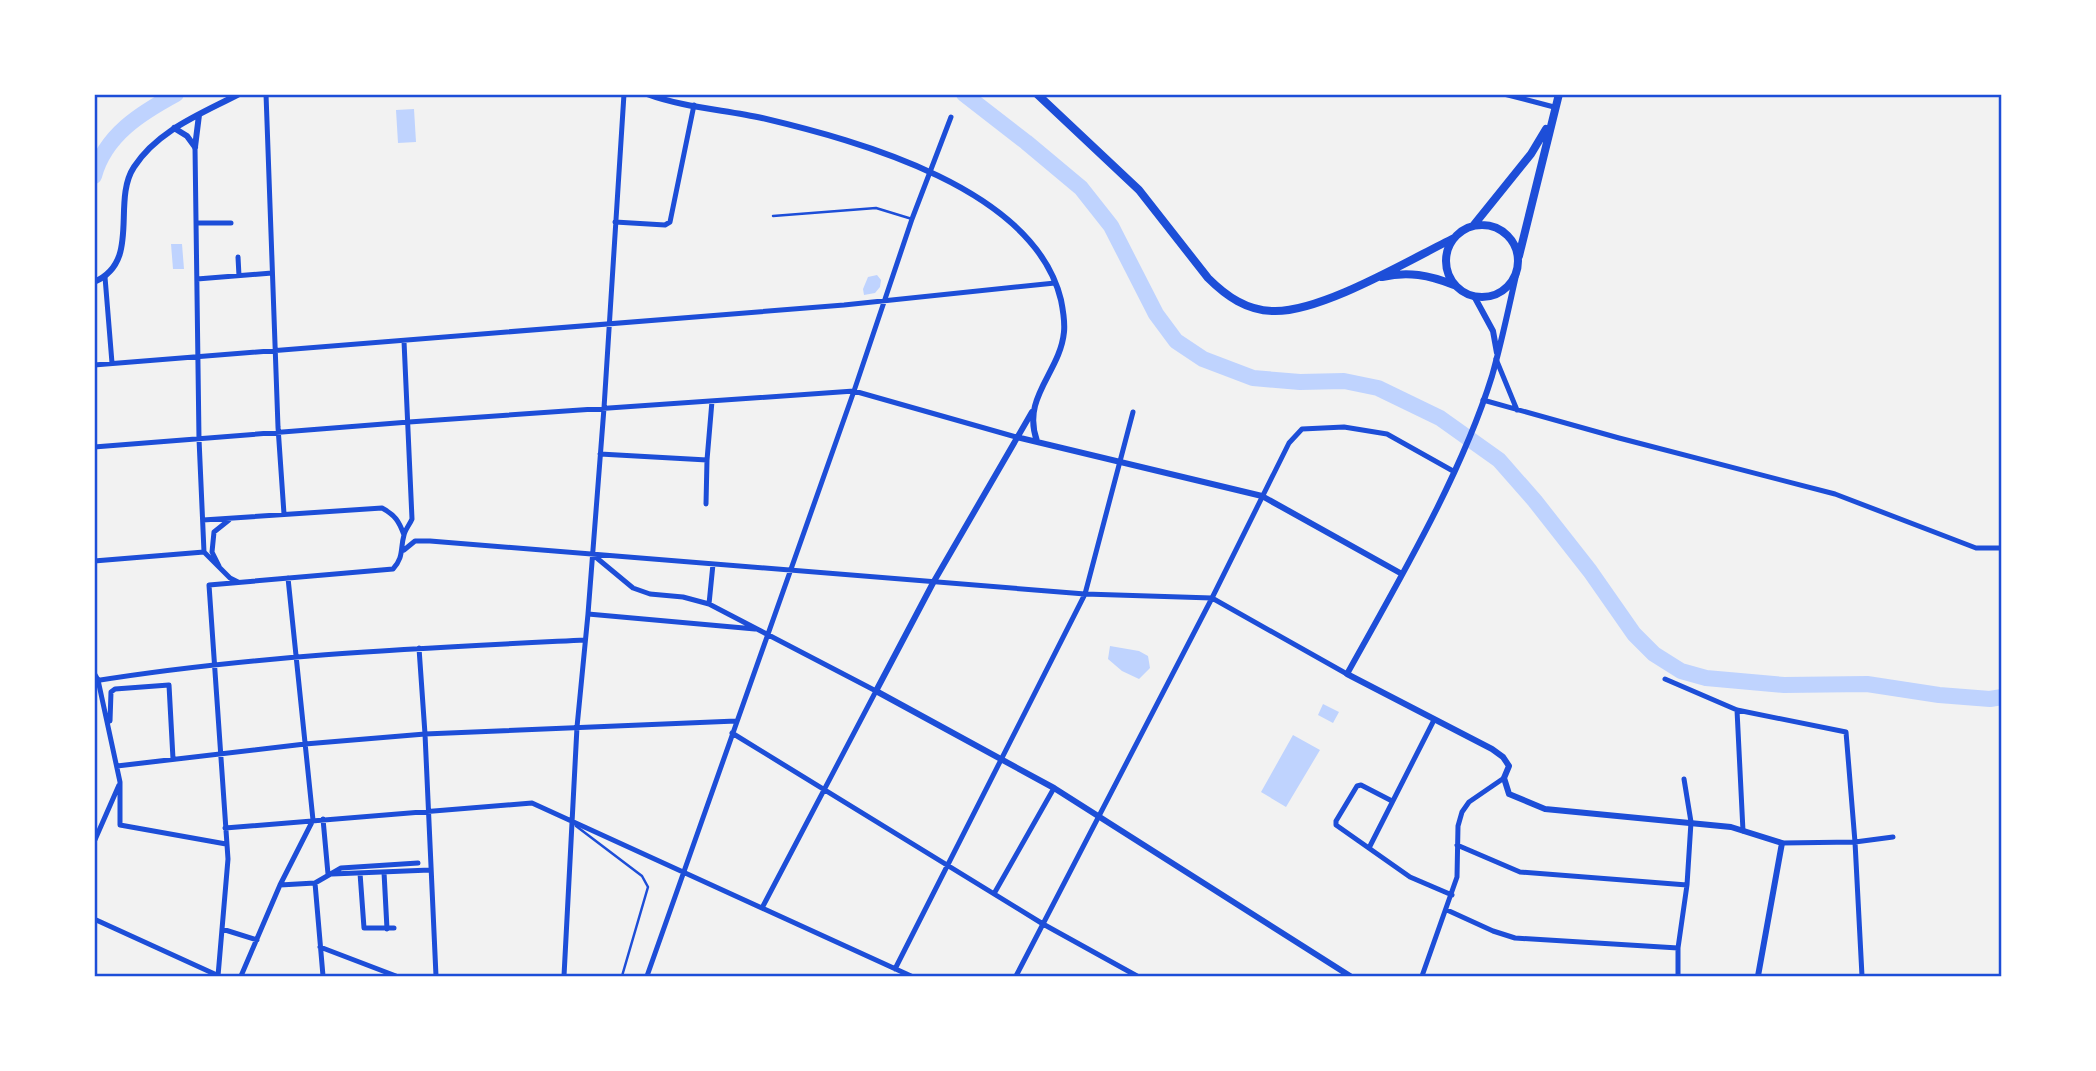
<svg xmlns="http://www.w3.org/2000/svg" width="2096" height="1071" viewBox="0 0 2096 1071" font-family="'Varela Round',sans-serif">
<rect width="100%" height="100%" fill="#f2f2f2"/>
<path fill="#bfd3fe" d="M414,109L416,142L398,143L396,110Z
M171,244H182L184,269H173Z
M877,275L881,280L880,287L875,293L864,295L863,289L868,277Z
M1110,646L1139,651L1148,656L1150,668L1139,679L1122,671L1108,659Z
M1323,704L1339,712L1333,723L1318,715Z
M1293,735L1320,750L1286,807L1261,792Z"/>
<g fill="none" stroke-linecap="round" stroke-linejoin="round">
<path stroke="#bfd3fe" stroke-width="16" d="M964,94L1026,142L1081,188L1111,226L1156,314L1176,341L1203,359L1253,378L1300,382L1344,381L1378,388L1440,418L1499,460L1535,501L1590,571L1634,634L1654,654L1681,671L1706,678L1784,685L1867,684L1939,695L1990,699L2002,697
M94,176C105,135 141,113 176,94"/>
<path stroke="#1d4ed8" stroke-width="2.5" d="M773,216L876,208L912,219
M576,826L642,876L648,887L622,976"/>
<path stroke="#1d4ed8" stroke-width="5" d="M266,94L278,427L284,514
M1504,94L1554,107
M195,147L199,439L204,552
M615,222L665,225L670,222L694,105
M197,223H231
M238,257L239,276
M105,277L112,363
M197,279L272,273
M1496,359L1517,410
M94,365L844,305L1055,283
M1483,400L1619,438L1835,494L1976,548H2002
M94,447L409,422L854,391L1016,437
M600,454L707,460L712,401
M706,504L707,460
M203,520L382,508C395,515 399,521 404,535
M404,550L415,541H430L1085,594L1212,598L1347,674
M204,552L230,578L238,582
M592,554L633,588L650,594L683,597L709,604L876,691L762,908
M94,561L204,552
M219,566L212,552L214,532L229,520
M709,604L713,564
M588,614L755,629
M419,648L425,734L436,976
M94,673L98,680L120,782V825L226,844
M1665,679L1737,710L1846,732L1855,842L1862,976
M94,681C256,655 422,648 585,640
M1737,710L1743,831
M110,721L111,692L115,689L169,685L173,759
M732,733L1043,924L1137,976
M117,766L305,744L425,734L736,721
M1392,801L1361,785L1357,786L1336,821V825L1410,877L1452,895
M323,819L328,874
M225,828L532,803L911,976
M94,842L119,785
M1782,843L1855,842L1893,837
M1457,845L1520,872L1687,885
M1369,848L1434,720
M384,872L387,929
M360,873L364,928H394
M332,874L430,870
M315,883L323,976
M280,885L315,883L341,868L418,863
M995,892L1054,788
M1447,910L1493,931L1515,938L1678,948
M94,919L219,976
M222,929L257,940
M320,947L396,976
M895,969L1085,594L1133,412
M218,976L228,859L209,585L393,569C404,557 400,549 404,535C405,530 410,524 412,519L404,341
M241,976L280,885L313,820L288,578
M564,976L577,727L588,614L604,408L624,94
M647,976L854,391L912,219L951,117
M1016,976L1212,598L1289,443L1302,429L1344,427L1387,434L1453,471
M1422,976L1457,877L1458,826L1462,812L1469,802L1504,778
M1678,976V948L1687,885L1691,822L1684,779"/>
<path stroke="#1d4ed8" stroke-width="6" d="M647,94C681,107 726,110 762,118C859,141 1034,188 1061,300C1063,310 1065,322 1064,332C1060,373 1021,397 1037,441
M174,128L187,136L195,147
M195,147L199,115
M1517,271C1509,306 1502,341 1492,376C1461,476 1398,582 1347,674L1492,749L1503,757L1509,766L1504,778L1509,794L1545,809L1731,827L1782,843L1758,976
M94,282C142,262 111,202 134,167C158,130 201,114 239,94
M1474,296L1493,331L1497,353
M1032,412L933,583L876,691L1054,788L1350,976
M1016,437L1262,496L1402,574"/>
<path stroke="#1d4ed8" stroke-width="8" d="M1037,94L1139,190L1208,278C1226,296 1247,311 1274,311C1322,312 1409,260 1454,238
M1446 261a36 36 0 1 1 72 0a36 36 0 1 1-72 0Z
M1473,226L1531,154L1546,129
M1519,256L1559,94
M1382,277C1408,271 1429,275 1454,285"/>
</g>
<rect width="2096" height="1071" fill="none" stroke="#ffffff" stroke-width="192"/>
<rect x="96" y="96" width="1904" height="879" fill="none" stroke="#1d4ed8" stroke-width="2.5"/>
</svg>
